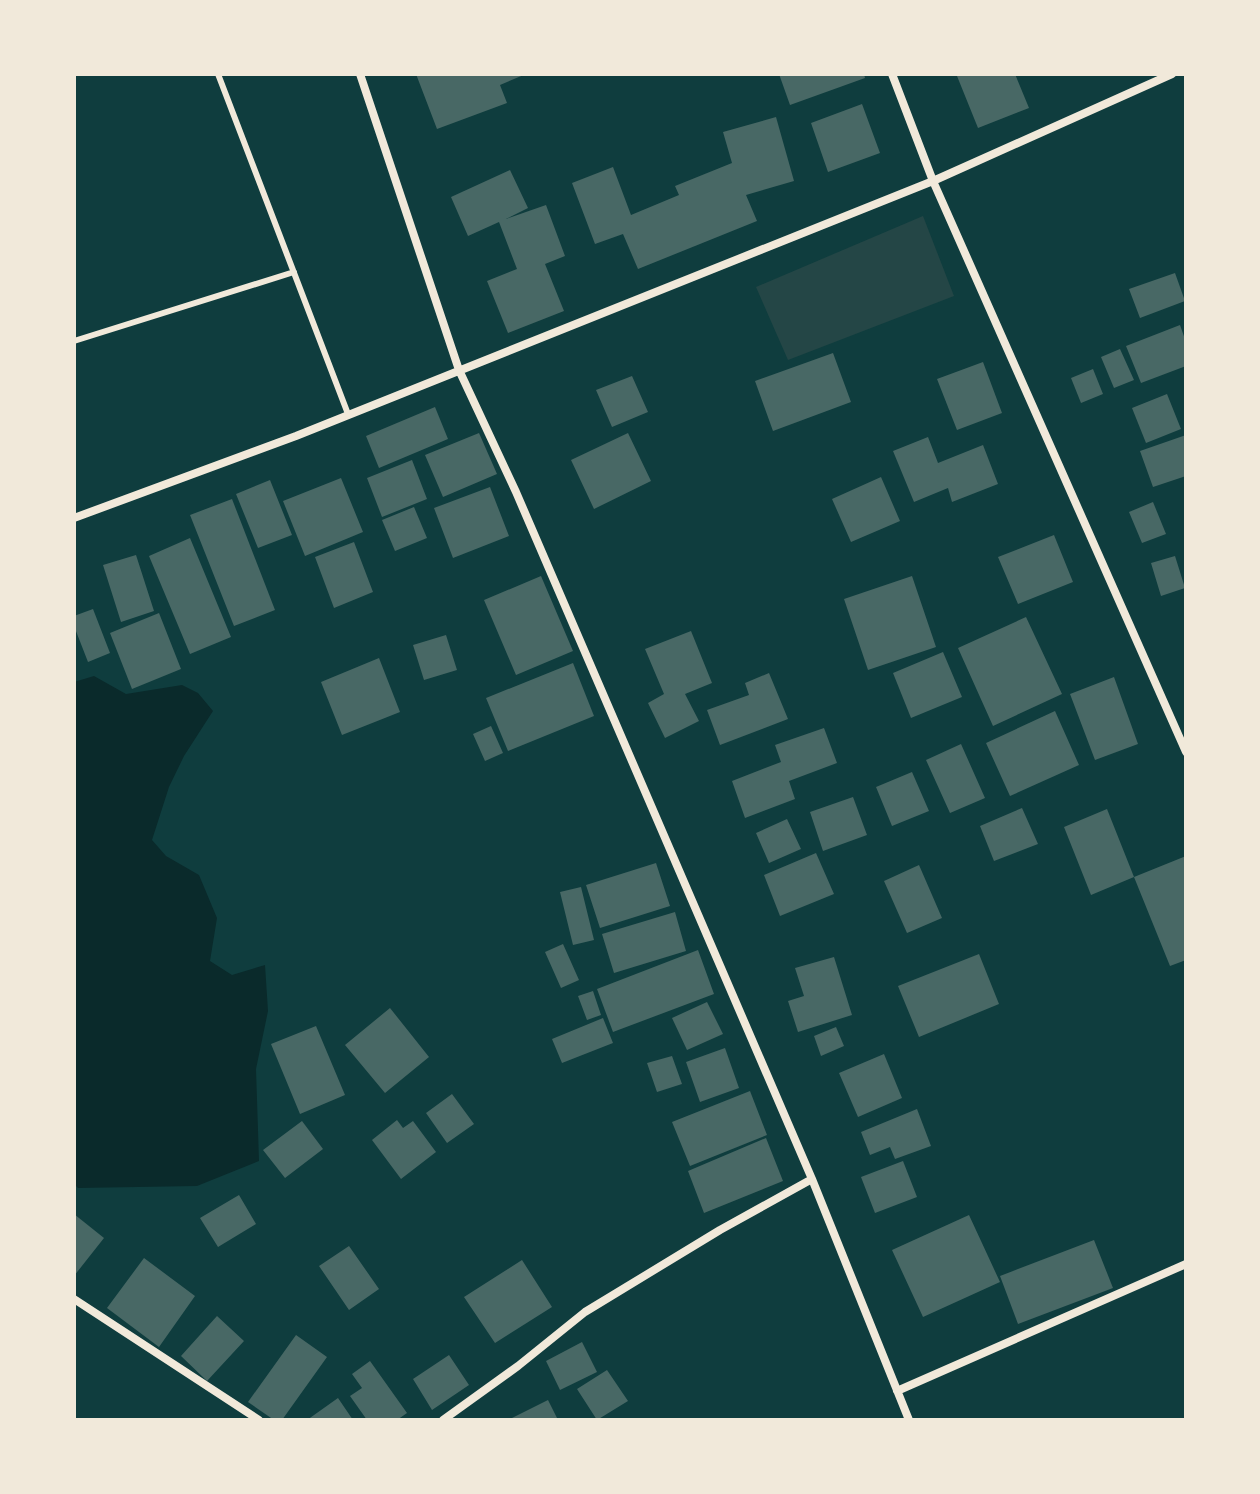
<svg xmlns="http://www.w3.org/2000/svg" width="1260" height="1494" viewBox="0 0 1260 1494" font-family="'Archivo Narrow',sans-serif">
<rect width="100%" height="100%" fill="#0f3d3e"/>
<path fill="#244646" d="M923,216L954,296L788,360L756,287Z"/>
<path fill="#0a2a2b" d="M94,676L126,694L182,685L198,693L213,711L184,756L169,787L152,840L166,856L199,875L217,918L210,961L232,975L265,965L268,1011L256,1069L259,1161L197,1186L78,1188L74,1184V682Z"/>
<path fill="#486865" d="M416,74H526L500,85L507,103L437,129Z
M779,74H864L865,78L790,105Z
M961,74H1015L1029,108L978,128L957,76Z
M862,104L880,153L828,172L811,123Z
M776,117L794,181L746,195L757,221L638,269L623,234L595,244L572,183L613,167L631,215L679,195L675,186L732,163L723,132Z
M510,170L528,208L506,219L546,205L565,256L545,264L564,311L508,333L487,281L517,269L499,222L468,236L451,197Z
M1175,273L1185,301L1140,318L1129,289Z
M1180,325L1186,342V366L1141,383L1126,346Z
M1120,349L1134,380L1114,388L1101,357Z
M833,353L851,402L773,431L755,381Z
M983,362L1002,413L957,430L937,379Z
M1093,369L1103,394L1081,403L1071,378Z
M632,376L648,412L612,427L596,390Z
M1167,394L1181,429L1146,443L1132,408Z
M435,407L448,439L379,468L366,436Z
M479,433L497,474L443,497L425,455Z
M628,433L651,481L594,509L571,460Z
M1186,435V476L1153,487L1140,451Z
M928,437L938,463L983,445L998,484L952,502L948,488L914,502L893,451Z
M412,460L427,499L382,517L367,478Z
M881,477L900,521L851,542L832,499Z
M341,478L363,532L305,556L283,501Z
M270,480L292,535L258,548L236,494Z
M490,487L509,536L453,558L434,508Z
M232,499L275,610L234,626L190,515Z
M1153,502L1166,534L1142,543L1129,512Z
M414,507L427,538L395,551L382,520Z
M1054,535L1073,582L1018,604L998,557Z
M190,538L231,637L190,654L149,556Z
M354,542L373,592L334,608L315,557Z
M136,555L154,611L121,622L103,565Z
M1175,556L1185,588L1161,596L1151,563Z
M541,576L573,651L516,675L484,600Z
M912,576L936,647L868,670L844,599Z
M93,609L110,653L88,662L74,626V616Z
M159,613L181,669L132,689L110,633Z
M1026,617L1062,694L993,726L958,648Z
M691,631L712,683L685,694L699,721L665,738L648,703L664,694L645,649Z
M446,635L457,670L424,680L413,645Z
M943,652L962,697L911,718L893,673Z
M379,658L400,712L342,735L321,682Z
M573,663L594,716L508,751L486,698Z
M769,673L788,719L720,745L707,710L749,695L745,683Z
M1114,677L1138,744L1095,760L1070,694Z
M1055,711L1079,765L1010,796L986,743Z
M491,726L503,753L485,761L473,734Z
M824,728L837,763L789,781L795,799L745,818L732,781L781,762L775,745Z
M961,744L985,798L950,813L926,760Z
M912,772L929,811L892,826L876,787Z
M853,797L867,835L823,851L810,812Z
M1022,808L1038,844L994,861L980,826Z
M1107,809L1134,877L1186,856V960L1170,966L1134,877L1091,895L1064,827Z
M787,819L801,849L769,863L756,833Z
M816,853L834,894L780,916L764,875Z
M656,863L670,906L600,928L586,885Z
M919,865L942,918L907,933L884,881Z
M581,887L594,940L573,945L560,892Z
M675,912L686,951L614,973L602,934Z
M563,944L579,980L561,988L545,952Z
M698,950L714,994L613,1032L597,989Z
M979,954L999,1004L919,1037L898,986Z
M834,957L852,1015L798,1032L788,1001L804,996L795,968Z
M593,991L601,1015L587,1020L578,996Z
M707,1002L723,1034L687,1050L672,1018Z
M390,1008L429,1057L385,1093L345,1045Z
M603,1018L613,1043L562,1063L552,1039Z
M316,1026L345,1095L300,1114L271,1044Z
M836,1027L844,1046L821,1056L814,1036Z
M725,1048L739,1088L700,1102L686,1062Z
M884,1054L902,1098L858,1117L839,1073Z
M672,1056L682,1084L657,1092L647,1063Z
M750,1091L767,1135L690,1166L672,1122Z
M452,1094L474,1124L447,1143L426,1113Z
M917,1109L931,1146L895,1159L890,1147L870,1155L861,1132Z
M397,1120L403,1128L413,1121L436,1152L401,1179L372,1140Z
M302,1121L323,1149L285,1178L263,1150Z
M766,1138L783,1181L704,1213L688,1171Z
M903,1161L917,1197L875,1213L861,1177Z
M239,1195L256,1224L218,1247L200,1218Z
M74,1214L104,1238L74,1276Z
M969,1215L1000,1282L923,1317L892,1250Z
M1094,1240L1113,1288L1018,1324L1000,1276Z
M349,1246L379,1289L349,1310L319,1266Z
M144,1258L195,1296L159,1347L107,1308Z
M522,1260L552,1307L495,1343L464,1297Z
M217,1316L244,1341L207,1381L181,1356Z
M296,1335L327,1357L282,1420H274L248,1402Z
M582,1342L597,1372L560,1390L546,1361Z
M449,1355L469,1385L432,1410L413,1379Z
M370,1361L407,1413L397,1420H367L350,1396L362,1388L352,1374Z
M607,1370L628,1401L597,1420L577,1389Z
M338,1398L353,1420H307Z
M548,1400L558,1420H508Z"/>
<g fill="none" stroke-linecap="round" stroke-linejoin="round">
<path stroke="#f1e9da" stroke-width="6" d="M218,74L348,414
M74,341L294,272"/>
<path stroke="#f1e9da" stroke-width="8" d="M360,74L459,370L516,492L812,1179L909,1420
M892,74L933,181L1186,752
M74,518L296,436L933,181L1172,74
M74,1299L259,1420
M897,1391L1186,1264
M443,1420L518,1366L585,1312L720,1230L812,1179"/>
</g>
<rect width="1260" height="1494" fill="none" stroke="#f1e9da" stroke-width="152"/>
</svg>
